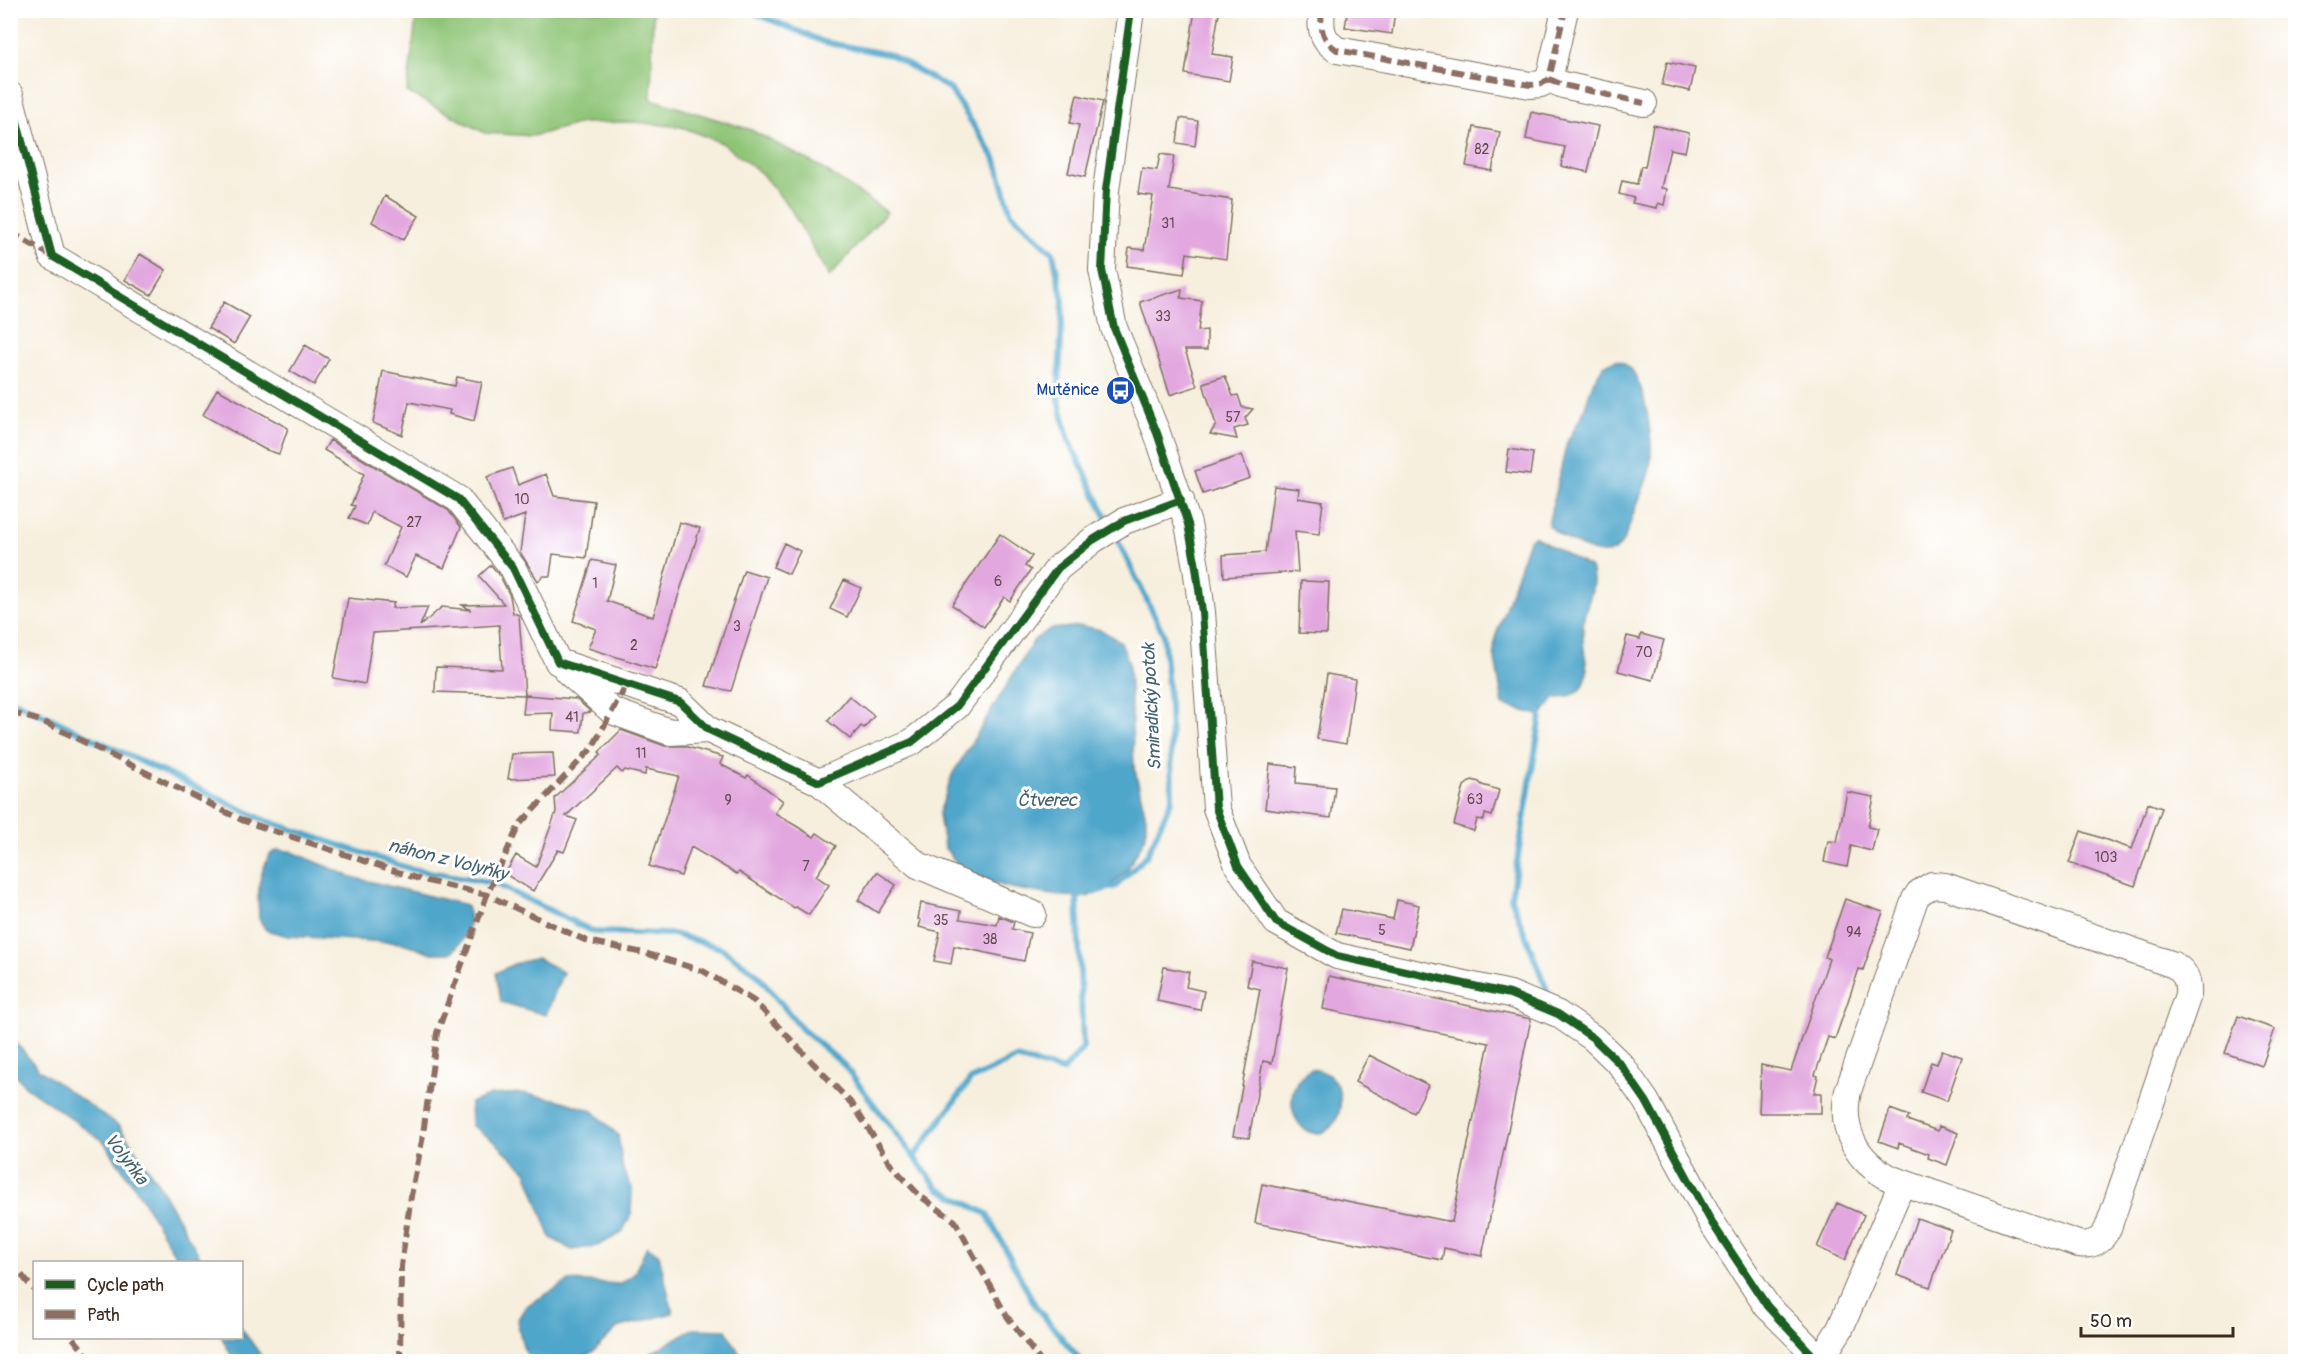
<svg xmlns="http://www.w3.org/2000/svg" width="2306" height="1372" viewBox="0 0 2306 1372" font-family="Pangolin,sans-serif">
<rect width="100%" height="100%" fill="#fff"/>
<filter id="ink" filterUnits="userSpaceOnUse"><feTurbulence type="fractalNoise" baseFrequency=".0167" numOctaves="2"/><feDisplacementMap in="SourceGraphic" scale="12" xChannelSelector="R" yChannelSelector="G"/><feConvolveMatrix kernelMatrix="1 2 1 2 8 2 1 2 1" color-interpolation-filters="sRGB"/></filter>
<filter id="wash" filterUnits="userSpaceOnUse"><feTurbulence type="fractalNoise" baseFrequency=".008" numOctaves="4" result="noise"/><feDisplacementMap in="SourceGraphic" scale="24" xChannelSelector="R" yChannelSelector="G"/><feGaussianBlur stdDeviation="1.35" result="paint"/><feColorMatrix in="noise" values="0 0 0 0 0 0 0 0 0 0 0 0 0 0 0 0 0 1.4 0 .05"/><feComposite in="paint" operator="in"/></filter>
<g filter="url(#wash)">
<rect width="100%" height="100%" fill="#f7efde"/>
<path fill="#8fc577" stroke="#65784a" stroke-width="1.5" d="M417,11H653L651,99L751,130L817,165L887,212L829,277L790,208L761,173L722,143L682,127L635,122L581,123L533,136L485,133L407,92Z"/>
<path fill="#4fa6cb" stroke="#456874" stroke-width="1.5" d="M1616,360C1625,363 1632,368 1636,377C1647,398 1655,448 1649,472C1645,486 1638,501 1633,515C1629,526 1624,546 1614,551C1597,560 1560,537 1548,525L1567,442L1583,413L1593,382L1603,366Z
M1534,536L1591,568C1597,585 1588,600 1584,617C1583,623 1583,630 1583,636C1582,653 1592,670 1583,686C1577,696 1565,697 1554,699L1541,716L1503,705L1494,653L1495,638L1529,540Z
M1082,626L1101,630L1121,642L1129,664L1134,766L1146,817V836L1127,870L1110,886L1087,897L1058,896L1011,888L980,879L964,872L944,847L939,814L952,775L1034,640L1050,629Z
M277,850L290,851L352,877L466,905C476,924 464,940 451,953H432L403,943L288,936L266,930L259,919L258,897L261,875L269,855Z
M537,958L563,972L546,1015L501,1002L496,973L514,964Z
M11,1037L39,1070L119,1126L156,1180L203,1262H179L138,1192L104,1142L25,1086L11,1069Z
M1312,1069C1353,1074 1344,1129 1320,1133C1293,1138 1277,1085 1312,1069Z
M522,1093L559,1100L593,1111L618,1135L623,1170L632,1188L631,1214L622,1233L597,1246L572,1250L551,1238L526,1171L496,1143L471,1125L470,1103L491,1095Z
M647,1246L659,1255L673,1313L617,1328L594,1351L577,1361H531L523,1347L517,1321L526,1306L569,1281L620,1284L634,1274Z
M242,1329L265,1361H234L222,1338H242Z
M692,1329L726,1330L744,1361H638Z"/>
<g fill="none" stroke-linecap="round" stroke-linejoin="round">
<path stroke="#4fa6cb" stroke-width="6" d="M755,10L757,14L824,42L891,55L950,89L996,160L1011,213L1053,253L1063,301L1058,396L1068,438L1109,523
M10,699L264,820L411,869L494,883L594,932L673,934L721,948L756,973L802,1029L844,1065L914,1157
M1541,716L1511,898L1550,998
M1094,892L1116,886L1147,855L1172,799L1170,707L1163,633L1115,535
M1082,1362L1036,1307L987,1214L938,1188L914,1157L970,1080L1016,1058L1063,1071L1083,1048L1077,897L1084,895"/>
</g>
<g id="blocks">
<path fill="#e2a7df" d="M1195,10L1219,13L1212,54L1233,57L1229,81L1185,74Z
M1348,10L1368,13V10H1395L1392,34L1345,27Z
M1667,62L1695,68L1690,91L1662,85Z
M1077,95L1103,101L1085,177L1068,173L1079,125L1070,123Z
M1531,112L1598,126L1588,172L1561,166L1565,147L1526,139Z
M1180,118L1198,121L1195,146L1177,143Z
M1653,125L1689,133L1685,152L1670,149L1661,188L1667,189L1664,205L1658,203L1657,208L1632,203L1634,198L1619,194L1622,181L1637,184L1641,166L1645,167Z
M1474,127L1500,132L1492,171L1466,166Z
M1160,154L1174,156L1169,190L1232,200L1226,259L1187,253L1184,274L1127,266L1129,248L1144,250L1153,196L1138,194L1142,168L1157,170Z
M385,196L419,216L403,240L372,222Z
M140,254L166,270L151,295L125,280Z
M1182,289L1181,298L1202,301L1198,331L1207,330V350H1185L1197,386L1170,395L1140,302Z
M224,302L250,317L234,344L208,328Z
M305,345L329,359L314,385L290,371Z
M383,371L455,386L457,377L482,382L474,421L449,414L450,410L409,402L402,435L373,423Z
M1225,376L1233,396L1238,395L1242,407L1253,409L1245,418L1248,425L1234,429L1237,439L1210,434L1216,425L1203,383Z
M217,389L288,428L279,454L264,449L203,415Z
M330,440L448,510L461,527L444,568L416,556L406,577L384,566L401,527L372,512L367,525L349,518L355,506L351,505L364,474L324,450Z
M1509,449L1533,453L1530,475L1506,472Z
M1242,455L1250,478L1203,494L1195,471Z
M512,468L518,485L546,474L554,496L594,501L586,558L553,554L550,576H544L538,581L520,552L525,515L503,523L487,477Z
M1274,486L1299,489L1298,498L1323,502L1319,534L1295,531L1298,572L1224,577L1223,555L1265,552Z
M679,522L700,528L655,669L588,648L596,629L573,621L592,560L616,565L607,601L653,617Z
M1000,534L1032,556L1025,566L1031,570L1010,601L1004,597L984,627L952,605Z
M784,543L800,551L789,574L773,567Z
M491,565L500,576L510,596L513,613L519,615L525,695L435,692L436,667L502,669L499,625L373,633L365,684L333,678L348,598L394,603L392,608L428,607L420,626L442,607L471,610L462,605L504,604L479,576Z
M744,570L767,577L731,691L706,686Z
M844,580L861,588L847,617L830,609Z
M1301,581L1329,582L1327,634L1299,633Z
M1641,634L1664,640L1653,680L1618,671L1627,636L1640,639Z
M1327,674L1355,679L1346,744L1317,739Z
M525,695L576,699L591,712L583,713L581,732L552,730L553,713L523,714Z
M849,696L874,716L864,728L861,726L850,739L828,721Z
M621,730L665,746H684L723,757L720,764L746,778L748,775L783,801L775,813L814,837L817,833L836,846L816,876L829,885L809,915L796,907L794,908L739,872L737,874L691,847L681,876L649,866L679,776L646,769L645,775L625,770L622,773L617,768L566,816L577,820L564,852L558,850L533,891L505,874L516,855L536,867L556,812L555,798L601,755L599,752Z
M553,753L555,777L508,779L512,754Z
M1270,764L1297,767L1296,783L1335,787L1331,818L1265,809Z
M1472,780L1479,782L1482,785L1499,790L1492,816L1485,814L1484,820L1477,819L1474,831L1454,825L1464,786Z
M1847,792L1874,797L1868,827L1877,829L1872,851L1851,846L1847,867L1824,862L1828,841L1837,842Z
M2148,803L2162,808L2135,886L2069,863L2081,831L2132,849Z
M877,872L896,885L878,913L858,900Z
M1845,899L1883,912L1863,970L1859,969L1835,1039L1828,1037L1815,1075L1818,1076L1814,1093H1821V1113H1759L1761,1065L1791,1071L1829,959L1825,957Z
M1397,900L1419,905L1410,948L1336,933L1342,909L1393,919Z
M921,903L961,911L960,919L997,925L999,916L1014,922L1012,929L1030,933L1024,961L954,946L951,964L934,961L940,932L919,927L921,920L918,919Z
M1252,961L1288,968L1272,1063L1263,1061L1249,1138L1233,1136L1260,989L1247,986Z
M1164,967L1189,972L1186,987L1204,991L1200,1010L1157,1001Z
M1329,976L1531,1019L1482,1256L1444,1248L1442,1260L1255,1223L1262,1184L1452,1222L1489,1043L1323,1009Z
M2238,1016L2275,1029L2262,1066L2225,1053Z
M1942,1050L1962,1057L1947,1101L1921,1092L1931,1062L1937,1064Z
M1369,1055L1428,1085L1414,1113L1355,1082Z
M1890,1109L1909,1116L1907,1120L1938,1131L1939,1126L1958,1133L1947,1165L1928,1158L1929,1154L1899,1143L1898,1148L1879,1141Z
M1837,1203L1864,1215L1845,1260L1817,1247Z
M1917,1218L1951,1230L1930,1287L1897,1275Z"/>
</g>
</g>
<g filter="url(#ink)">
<use href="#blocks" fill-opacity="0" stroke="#7d6f61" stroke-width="1.5"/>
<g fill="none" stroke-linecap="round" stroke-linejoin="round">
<defs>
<path id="minor" d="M1131,10L1106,190L1102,270L1114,328L1157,433L1188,524L1196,567L1202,612L1216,808L1238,866L1276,922L1337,956L1510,994L1558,1014L1593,1038L1621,1065L1646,1101L1712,1223L1767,1306L1823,1362
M1322,10C1320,28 1321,39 1337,50L1530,85L1541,84L1549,79L1565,10
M1549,79L1563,85L1644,103
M10,95L52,256L458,499L513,568L558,662L680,702L709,730L819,782L912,742L957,706L1058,568L1093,540L1124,521L1181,500
M567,671L612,711L670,732L709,730
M819,782L918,865L1033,914
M1932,885L1945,886L2174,965C2186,972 2189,982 2188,995L2108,1228C2102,1241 2092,1246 2078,1244L1892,1179C1857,1162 1839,1130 1848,1091L1915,899L1919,893Z
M1819,1362L1840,1329L1902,1183"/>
</defs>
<use href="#minor" stroke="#7d6f61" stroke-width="28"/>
<use href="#minor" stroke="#fff" stroke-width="26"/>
<path stroke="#8d6e63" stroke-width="6" stroke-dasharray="12 6" stroke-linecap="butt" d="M1322,10C1320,28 1321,39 1337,50L1530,85L1541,84L1549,79L1565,10
M1549,79L1563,85L1644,103
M10,232L52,256
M10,712L44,722L244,821L419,879L487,895L587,941L648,954L703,971L754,1001L853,1105L893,1167L920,1196L955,1221L1006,1315L1041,1362
M10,1261L34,1290
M73,1338L93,1362
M400,1362L401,1266L411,1196L422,1141L437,1033L487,895L519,825L592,748L626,686"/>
<defs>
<path id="cycleway" d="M1131,10L1106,190L1102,270L1114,328L1157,433L1188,524L1196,567L1202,612L1216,808L1238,866L1276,922L1337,956L1510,994L1558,1014L1593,1038L1621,1065L1646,1101L1712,1223L1767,1306L1819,1362
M10,95L52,256L458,499L513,568L558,662L680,702L709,730L819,782L912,742L957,706L1058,568L1093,540L1124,521L1181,500"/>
</defs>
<use href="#cycleway" stroke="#fff" stroke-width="11"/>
<use href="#cycleway" stroke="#1b5e20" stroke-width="8"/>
</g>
</g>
<defs>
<symbol id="bus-disc" viewBox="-11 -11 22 22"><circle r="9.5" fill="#1a4fb4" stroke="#fff"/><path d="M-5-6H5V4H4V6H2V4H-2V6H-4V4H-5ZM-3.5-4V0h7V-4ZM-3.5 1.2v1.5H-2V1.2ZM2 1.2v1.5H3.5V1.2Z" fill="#fff"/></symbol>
</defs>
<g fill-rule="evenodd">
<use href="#bus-disc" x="1104" y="374" width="33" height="33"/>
</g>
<g text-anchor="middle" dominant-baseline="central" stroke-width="6" stroke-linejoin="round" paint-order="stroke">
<g font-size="14" fill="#65494e">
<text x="1482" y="149">82</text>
<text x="1168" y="223">31</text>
<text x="1163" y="316">33</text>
<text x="1233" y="417">57</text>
<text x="522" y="499">10</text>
<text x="414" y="522">27</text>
<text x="998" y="581">6</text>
<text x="595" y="583">1</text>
<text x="737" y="626">3</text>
<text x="634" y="645">2</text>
<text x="1644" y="652">70</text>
<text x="572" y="717">41</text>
<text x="641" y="753">11</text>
<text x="1475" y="799">63</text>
<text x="728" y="800">9</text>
<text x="2106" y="857">103</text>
<text x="806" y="866">7</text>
<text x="941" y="920">35</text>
<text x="1382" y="930">5</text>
<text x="1854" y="932">94</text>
<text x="990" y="939">38</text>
</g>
<g font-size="16" fill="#164399" stroke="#fff" text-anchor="end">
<text x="1099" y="390">Mutěnice</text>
</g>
<g font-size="18" font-style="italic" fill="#44626c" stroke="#fff">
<text transform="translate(1152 707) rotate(-93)">Smiradický potok</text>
<text x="1047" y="800">Čtverec</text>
<text transform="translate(448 860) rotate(14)">náhon z Volyňky</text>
<text transform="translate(126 1159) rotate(53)">Volyňka</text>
</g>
</g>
<rect width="2306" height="1372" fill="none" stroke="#fff" stroke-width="36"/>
<rect x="33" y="1261" width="210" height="78" fill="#ffffff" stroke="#b1aaa5" stroke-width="1.5"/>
<rect x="45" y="1280" width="30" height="9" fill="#1b5e20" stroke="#b1aaa5" stroke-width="1.5"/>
<text x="87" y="1291" font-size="18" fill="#3b2a1e">Cycle path</text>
<rect x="45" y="1310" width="30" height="9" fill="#8d6e63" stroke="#b1aaa5" stroke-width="1.5"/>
<text x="87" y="1321" font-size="18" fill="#3b2a1e">Path</text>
<path d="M2081 1327v9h152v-9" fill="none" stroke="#3b2a1e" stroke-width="3"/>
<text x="2090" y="1327" font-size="18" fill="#3b2a1e" stroke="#ffffff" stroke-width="4.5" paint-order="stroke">50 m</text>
</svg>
